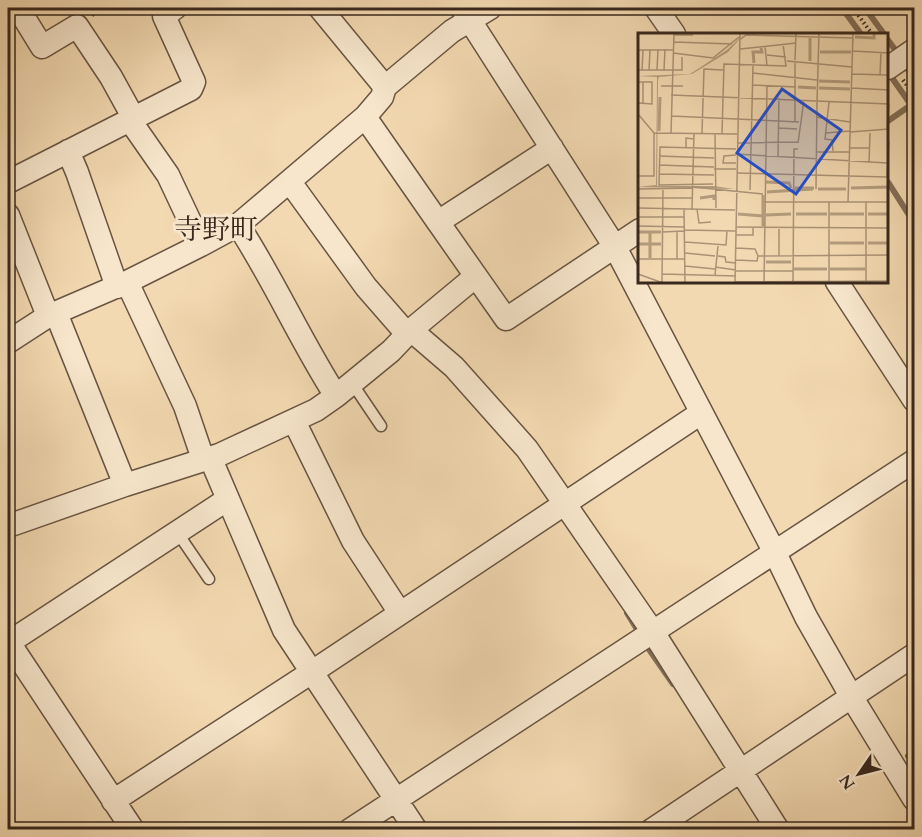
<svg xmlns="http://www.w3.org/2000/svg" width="922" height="837" viewBox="0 0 922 837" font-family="Cardo,'Noto Serif JP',serif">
<rect width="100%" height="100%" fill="#f3d9b1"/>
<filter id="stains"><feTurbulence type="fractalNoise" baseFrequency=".00333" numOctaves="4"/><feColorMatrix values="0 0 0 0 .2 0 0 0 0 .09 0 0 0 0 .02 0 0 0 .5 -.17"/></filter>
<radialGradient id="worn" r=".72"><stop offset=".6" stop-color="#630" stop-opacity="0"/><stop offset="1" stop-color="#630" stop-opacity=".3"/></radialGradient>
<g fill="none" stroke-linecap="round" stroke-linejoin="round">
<path stroke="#836e58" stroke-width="6" d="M842,8L861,34
M865,8L884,34
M888,40L899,55
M904,64L914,78
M888,121L911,105L890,75
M888,182L914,223
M907,405L914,416
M627,613L638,631
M646,645L673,684
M908,756L914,752
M635,830L647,822"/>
<defs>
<path id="service" d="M352,383L381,426
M177,532L209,579"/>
<path id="minor" d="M18,8L42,47L77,26L111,77L133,117
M320,8L385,87
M462,8L615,247L775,553L806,617L851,696L914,799
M656,8L674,34
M888,68L914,50
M365,117L438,222
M129,119L168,175L201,245
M552,148L438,222L506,319L640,230
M68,151L77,172L117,287
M8,182L191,89L194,82L164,16L175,8
M290,182L366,287L407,334
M8,215L48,316
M238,225C274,280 300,340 336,396
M127,282L185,406L203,459
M837,282L914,400
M56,313L125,485
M411,330L454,367L527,449L653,632L778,830
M8,342L48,316L127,282L201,245L238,225L365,117L382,97L385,87L452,31L490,8
M294,421L353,541L400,613
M210,457L284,630L416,830
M8,526L125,485L219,455L316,410L336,396L391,351L411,330L476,276
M8,641L133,830
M8,643L228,499
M113,801L312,672L701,413
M350,830L914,461
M652,830L914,655"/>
</defs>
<use href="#service" stroke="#685442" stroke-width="13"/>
<use href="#minor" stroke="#685442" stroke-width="25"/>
<path stroke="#39281d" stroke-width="4" stroke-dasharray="1.5 3" stroke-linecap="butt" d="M853,8L872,34
M92,15L103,8
M903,80L914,95"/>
<use href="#service" stroke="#f7e6cc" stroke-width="10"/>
<use href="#minor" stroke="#f7e6cc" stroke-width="22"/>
</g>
<g text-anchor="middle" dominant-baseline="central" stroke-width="6" stroke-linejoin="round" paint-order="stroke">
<g font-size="28" fill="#39281d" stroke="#f7e6cc">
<text x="216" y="230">寺野町</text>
</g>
</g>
<g transform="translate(638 33)">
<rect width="250" height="250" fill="#f3d9b1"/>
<path d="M107,0L90,19L54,41L21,44L20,47L19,153H76L96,156L0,154L18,152L19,48V44L0,43L52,41L89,17Z" fill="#b49d7f"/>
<path fill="none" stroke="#b49d7f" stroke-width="3" d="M217,4L236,5V0M182,19H213M172,28V5M116,30L115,19H124L123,15M181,48L212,49M160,54L178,55M181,55L212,56M21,98L22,64M128,149L151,150L153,155M157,155H176M213,155L251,154M180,156H208M129,159L175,156M125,162V193M62,165L76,163V167M100,181L125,183M158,181H189M192,181H226M230,181H251M128,182L153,181M0,199H23M192,210H226M230,210H251M0,211H23M12,225V200M128,229H153M156,236H189M192,236H227"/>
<path fill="none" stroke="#a99276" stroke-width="1.5" d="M36,2H55M103,6L108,2L215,5M36,9L94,11M127,13L129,33M102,16L158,10M0,17H36M214,18L251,20M35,20L75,25L101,4M129,22L148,24M157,27L158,0M149,28L214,34M0,37H44V24M4,37L5,17M11,37L12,17M19,37L20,16M26,37L27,16M115,40L179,47M214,41L251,42M242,42L243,19M0,49H14V71L0,70M115,52L158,54M23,53H45M213,55L251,57M33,62L251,71M179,69L181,0M191,69L187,106L194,107L195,118M5,70V49M0,81L16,100L99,101M33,83L161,89M178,84L212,89M157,88V30M141,95L159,96M249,96L251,71M212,99L251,96M33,100L36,0M64,100L66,36L85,37M188,100L212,98M77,101L78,175M84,101L86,31L148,33L145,11M99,110L160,109M160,110L166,67M48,115V105L56,106M211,115H231M178,119H211M98,121L249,130M21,123L76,125M140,125L141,65M98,130H85L86,123L98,122M231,130L232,100M21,132L76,134M76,136H98M100,140L249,144L251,108M21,141L76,142M0,143H16V100M75,151L21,152L22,114L98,116M55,154L125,161M0,156L55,155M178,156L179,69M112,157L115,32M0,165H55M126,169H251M191,169V249M210,169L215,0M228,169V249M0,175L97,177M46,175L47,250M54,176L56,100M59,176L61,190L73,189M0,184H46M0,193L46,194M99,194L251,195M141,196V223M46,197L98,198M24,199L46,198M98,202H115V195M47,209L88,212L89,198M98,215L117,216L120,223M47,220L77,223M80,223L87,224L88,229L98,230M0,226H24M24,226H47M39,226V199M98,227L119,228L120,223L251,222M47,233L77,236M77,234L98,237M98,238H155M0,241L25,250M24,241L98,243M77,242L80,213M24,249L25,157M98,249L251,248M155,249L156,116H160M97,250L102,0M126,250L129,53"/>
<path fill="#1d4ed8" fill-opacity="0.15" stroke="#1d4ed8" stroke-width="3" d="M144,56L203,97L158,161L99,120Z"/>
<rect width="250" height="250" fill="none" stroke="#39281d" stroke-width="3"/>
</g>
<rect width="922" height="837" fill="none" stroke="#f3d9b1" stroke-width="30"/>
<rect x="9" y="9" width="904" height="819" fill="none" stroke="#39281d" stroke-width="3"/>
<rect x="15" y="15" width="892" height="807" fill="none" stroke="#39281d" stroke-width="1.5"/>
<g transform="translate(859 774) rotate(235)" stroke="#f7e6cc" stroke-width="4.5" paint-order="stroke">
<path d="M0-4.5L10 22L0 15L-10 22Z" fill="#39281d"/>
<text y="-9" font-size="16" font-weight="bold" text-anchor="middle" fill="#39281d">N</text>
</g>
<rect width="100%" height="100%" filter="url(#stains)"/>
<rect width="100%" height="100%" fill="url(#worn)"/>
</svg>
